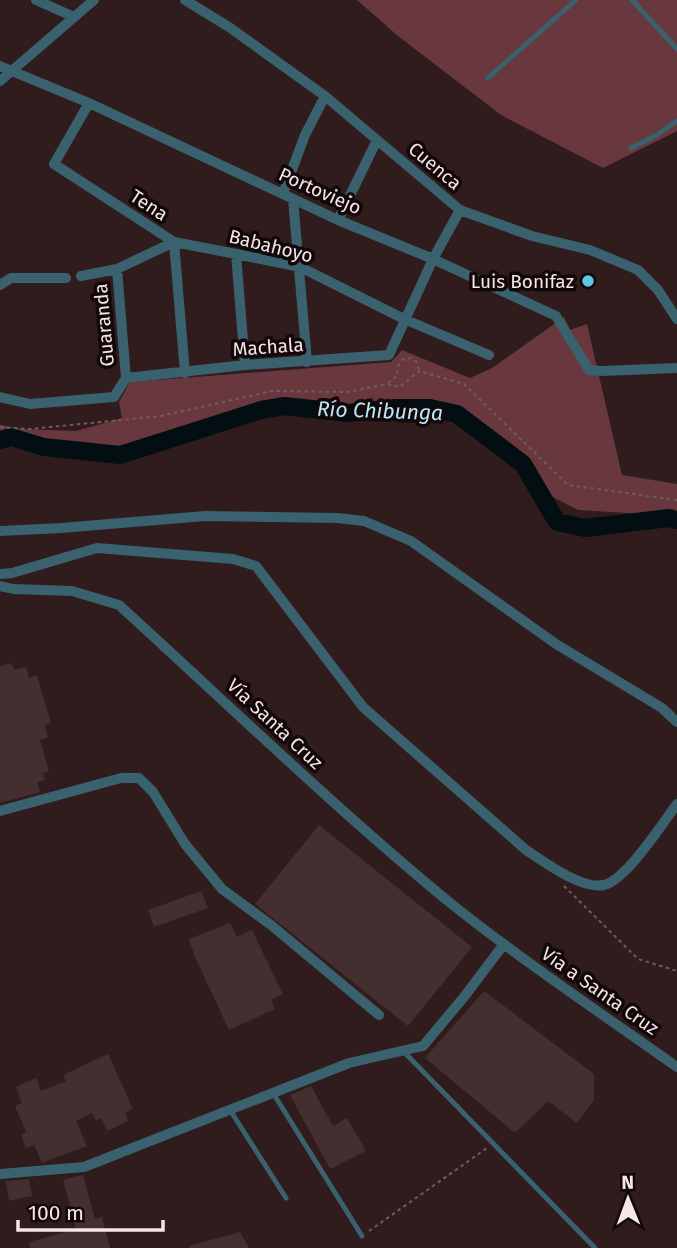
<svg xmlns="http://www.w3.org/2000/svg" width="677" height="1248" viewBox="0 0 677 1248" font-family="'Fira Sans',sans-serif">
<rect width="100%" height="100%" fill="#301b1d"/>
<path fill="#68383e" d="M357,0H677V131L603,168L501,115L398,36Z
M564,317L570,330L587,324L622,475L677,484V516L578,510L547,494L514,452L483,423L451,406L407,399L360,405L298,402L254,406L109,450L0,438V425L22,429L76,431L122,418L119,402L130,382L391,362L402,350L470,378L492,368Z"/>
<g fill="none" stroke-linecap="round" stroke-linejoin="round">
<path stroke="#020e12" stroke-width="18" d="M0,440L11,437L44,447L120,455L261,410L285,406L348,413L396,408H430L457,414L523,464L557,522L585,528L669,518L677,520"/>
</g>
<path fill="#452e30" d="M12,663L14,670L26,667L29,678L37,675L51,723L45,725L48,738L40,740L49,772L43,773L45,780L37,782L40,792L0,803V666Z
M319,825L472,947L408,1026L255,904Z
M201,891L208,908L154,927L148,910Z
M230,923L237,937L252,930L283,994L271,1000L275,1009L229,1030L195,957L189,939Z
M484,991L594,1074V1100L577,1123L548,1101L515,1133L425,1058Z
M108,1054L133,1109L125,1113L128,1121L107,1131L101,1118L96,1121L92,1113L76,1121L87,1146L42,1163L34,1145L26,1148L21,1135L26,1132L15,1106L22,1103L16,1087L36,1078L41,1091L66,1081L63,1075Z
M311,1086L333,1126L347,1118L366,1151L330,1169L290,1095Z
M83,1175L95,1219L102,1217L110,1248H30L29,1242L76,1229L63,1180Z
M29,1179L32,1196L9,1201L6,1181Z
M240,1232L249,1248H189V1246Z"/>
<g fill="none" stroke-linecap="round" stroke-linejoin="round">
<path stroke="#6f5c5e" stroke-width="2" stroke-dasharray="3.5 3.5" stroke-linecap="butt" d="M388,383L397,376L398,366L402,360L410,358L417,362L419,370
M0,427L30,429L161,416L272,391L348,392L387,384L400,387L419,371L464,384L568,485L677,500
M564,886L638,959L677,971
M369,1231L487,1148"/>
<path stroke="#3a616e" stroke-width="5" d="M632,0L677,49
M488,78L576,0
M631,148L655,136L677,121
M404,1052L595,1248
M273,1093L362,1236
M230,1110L286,1198"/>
<path stroke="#3a616e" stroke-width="10" d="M36,0L74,17
M185,0L229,27L325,96L460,210L532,236L590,250L638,270L658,290L677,319
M0,66L89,103L338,220L433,259L556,316L589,370L602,371L677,368
M0,81L94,0
M89,103L54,164L174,242
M283,194L305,135L325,96
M293,199L307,362
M338,220L377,140
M174,242L185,373
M236,254L245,365
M117,269L126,378
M81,276L117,269L174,242L236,254L300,267L404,319L489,355
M0,285L11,278H66
M0,397L30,404L114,397L126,378L245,365L389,355L433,259L460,210
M0,531L61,528L205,516L337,518L364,521L411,541L556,644L662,708L677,722
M0,574L12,573L97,548L233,559L256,566L363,707L526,850C544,862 582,890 604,885C627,879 662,824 677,804
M0,586L13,589L72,591L119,605C230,706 338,811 454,906C526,963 602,1014 677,1067
M0,811L121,778H139L153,792L185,844L222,889L271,925L379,1015
M0,1174L84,1167L349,1063L423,1046L464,997L504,944"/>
</g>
<circle fill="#5cc7e8" stroke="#120809" stroke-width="2.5" cx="588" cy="281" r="7"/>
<g text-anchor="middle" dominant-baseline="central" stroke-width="7" stroke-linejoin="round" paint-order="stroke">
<g font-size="19" fill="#f5e6e7" stroke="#120809">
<text transform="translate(435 166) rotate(40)">Cuenca</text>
<text transform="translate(320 191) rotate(24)">Portoviejo</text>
<text transform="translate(149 205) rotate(33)">Tena</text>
<text transform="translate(271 246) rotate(14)">Babahoyo</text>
<text transform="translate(104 325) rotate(-95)">Guaranda</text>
<text transform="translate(268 347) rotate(-4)">Machala</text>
<text transform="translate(275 724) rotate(43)">Vía Santa Cruz</text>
<text transform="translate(600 991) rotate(35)">Vía a Santa Cruz</text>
</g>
<g font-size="19" fill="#f5e6e7" stroke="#120809" text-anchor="end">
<text x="574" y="281">Luis Bonifaz</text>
</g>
<g font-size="21" font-style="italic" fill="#b9eafb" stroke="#120809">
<text transform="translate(380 411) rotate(2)">Río Chibunga</text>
</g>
</g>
<g transform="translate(628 1199) rotate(359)" stroke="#120809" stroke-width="5" paint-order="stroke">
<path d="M0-5L12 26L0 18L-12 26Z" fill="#f5e6e7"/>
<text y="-10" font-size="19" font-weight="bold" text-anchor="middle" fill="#f5e6e7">N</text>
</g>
<path d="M18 1220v10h145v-10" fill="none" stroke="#f5e6e7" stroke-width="3.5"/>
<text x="28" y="1220" font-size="21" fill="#f5e6e7" stroke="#120809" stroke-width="5" paint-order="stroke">100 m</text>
</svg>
